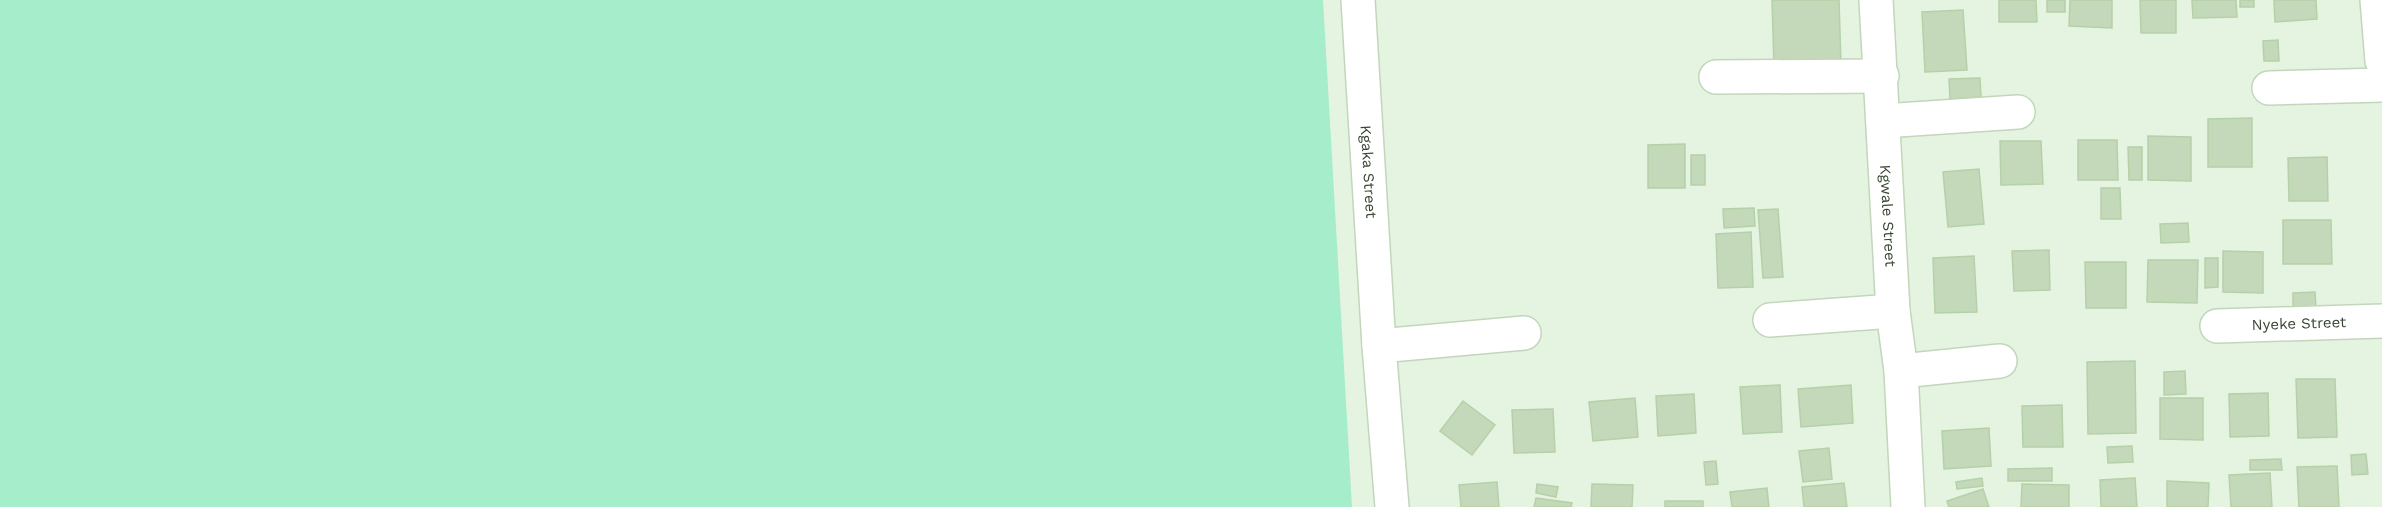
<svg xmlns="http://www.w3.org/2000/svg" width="2382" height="507" viewBox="0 0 2382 507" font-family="'Work Sans',sans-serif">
<rect width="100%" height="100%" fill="#e5f3e1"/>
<path fill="#a5edcb" d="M0,0H1323L1352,507H0Z"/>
<path fill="#c3d9b9" stroke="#b5d1a8" stroke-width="1.5" d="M1772,0H1839L1841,65L1774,66Z
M1999,0H2036L2037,22H1999Z
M2047,0H2065V12H2047Z
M2070,0H2112V28L2069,26Z
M2140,0H2176V33H2141Z
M2192,0H2236L2237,17L2193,18Z
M2240,0H2254V7H2240Z
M2274,0H2316L2317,19L2275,22Z
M1963,10L1967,70L1925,72L1922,12Z
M2278,40L2279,61H2264L2263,41Z
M1980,78L1981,97L1950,99L1949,79Z
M2252,118V167H2208V119Z
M2148,136L2191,137V181L2148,180Z
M2078,140H2117L2118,180H2078Z
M2000,141H2041L2043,184L2001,185Z
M1685,144V188H1648V145Z
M2128,147H2142V180H2129Z
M1691,155H1705V185H1691Z
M2327,157L2328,201H2289L2288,158Z
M1979,169L1984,224L1948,227L1943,172Z
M2101,188H2120L2121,219H2101Z
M1754,208L1755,226L1724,228L1723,209Z
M1778,209L1783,277L1763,278L1758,210Z
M2283,220H2331L2332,264H2283Z
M2188,223L2189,242L2161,243L2160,224Z
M1751,232L1753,287L1718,288L1716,234Z
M2049,250L2050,290L2014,291L2012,251Z
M2223,251L2263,252V293L2223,292Z
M1974,256L1977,312L1935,313L1933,258Z
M2205,258H2218V287L2205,288Z
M2148,260H2198L2197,303L2147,302Z
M2085,262H2126V308H2086Z
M2315,292L2316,308H2293V293Z
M2135,361L2136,433L2088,434L2087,362Z
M2185,371L2186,394L2164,395V372Z
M2296,379H2335L2337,437L2298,438Z
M1780,385L1782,432L1743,434L1740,387Z
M1851,385L1853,423L1801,427L1798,389Z
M2268,393L2269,436L2230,437L2229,394Z
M1694,394L1696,433L1658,436L1656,396Z
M1635,398L1638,437L1593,441L1589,402Z
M2160,398H2203V440L2160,439Z
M1463,401L1495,425L1472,455L1440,431Z
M2062,405L2063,447H2023L2022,406Z
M1553,409L1555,452L1514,453L1512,410Z
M1989,428L1991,466L1944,469L1942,431Z
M2132,446L2133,462L2108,463L2107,447Z
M1829,448L1832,479L1803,482L1799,451Z
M2366,454L2368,474L2352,475L2351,455Z
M2281,459L2282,470H2250V460Z
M1716,461L1718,484L1706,485L1704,462Z
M2337,466L2339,507H2299L2297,467Z
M2052,468V481H2008V469Z
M2270,473L2272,507H2231L2229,475Z
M1982,478L1983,486L1957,489L1956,482Z
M2135,478L2137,507H2101L2100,480Z
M2167,481L2209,483L2208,507H2167Z
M1497,482L1499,507H1461L1459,485Z
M1844,483L1847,507H1804L1802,487Z
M1537,484L1558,487L1556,497L1536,493Z
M1592,484L1633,485L1632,507H1591Z
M2022,484L2069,485V507H2021Z
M1767,488L1769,507H1732L1730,492Z
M1983,489L1989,507H1949L1947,501Z
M1536,498L1572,503L1571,507H1534Z
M1665,501H1703V507H1665Z"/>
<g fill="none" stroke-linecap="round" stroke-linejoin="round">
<defs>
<g id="minor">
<path id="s1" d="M1358,0L1379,346L1392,507"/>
<path id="s2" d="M1876,0L1893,311L1901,371L1908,507"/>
<path d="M2377,0L2382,61"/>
<path d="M1716,77L1882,76"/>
<path d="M2269,88L2382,85"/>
<path d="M1883,121L2018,112"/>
<path d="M1770,320L1893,311"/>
<path id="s3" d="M2217,326L2382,321"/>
<path d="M1379,346L1524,333"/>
<path d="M1901,371L2000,361"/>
</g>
</defs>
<use href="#minor" stroke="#c1d7ba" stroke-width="36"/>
<use href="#minor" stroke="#fff" stroke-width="33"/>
</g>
<g text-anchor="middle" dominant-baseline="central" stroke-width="4.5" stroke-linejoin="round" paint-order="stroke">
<g font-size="15" fill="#384532" stroke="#fff">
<text stroke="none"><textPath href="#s1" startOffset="172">Kgaka Street</textPath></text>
<text stroke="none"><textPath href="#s2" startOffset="216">Kgwale Street</textPath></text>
<text stroke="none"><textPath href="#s3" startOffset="82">Nyeke Street</textPath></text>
</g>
</g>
</svg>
